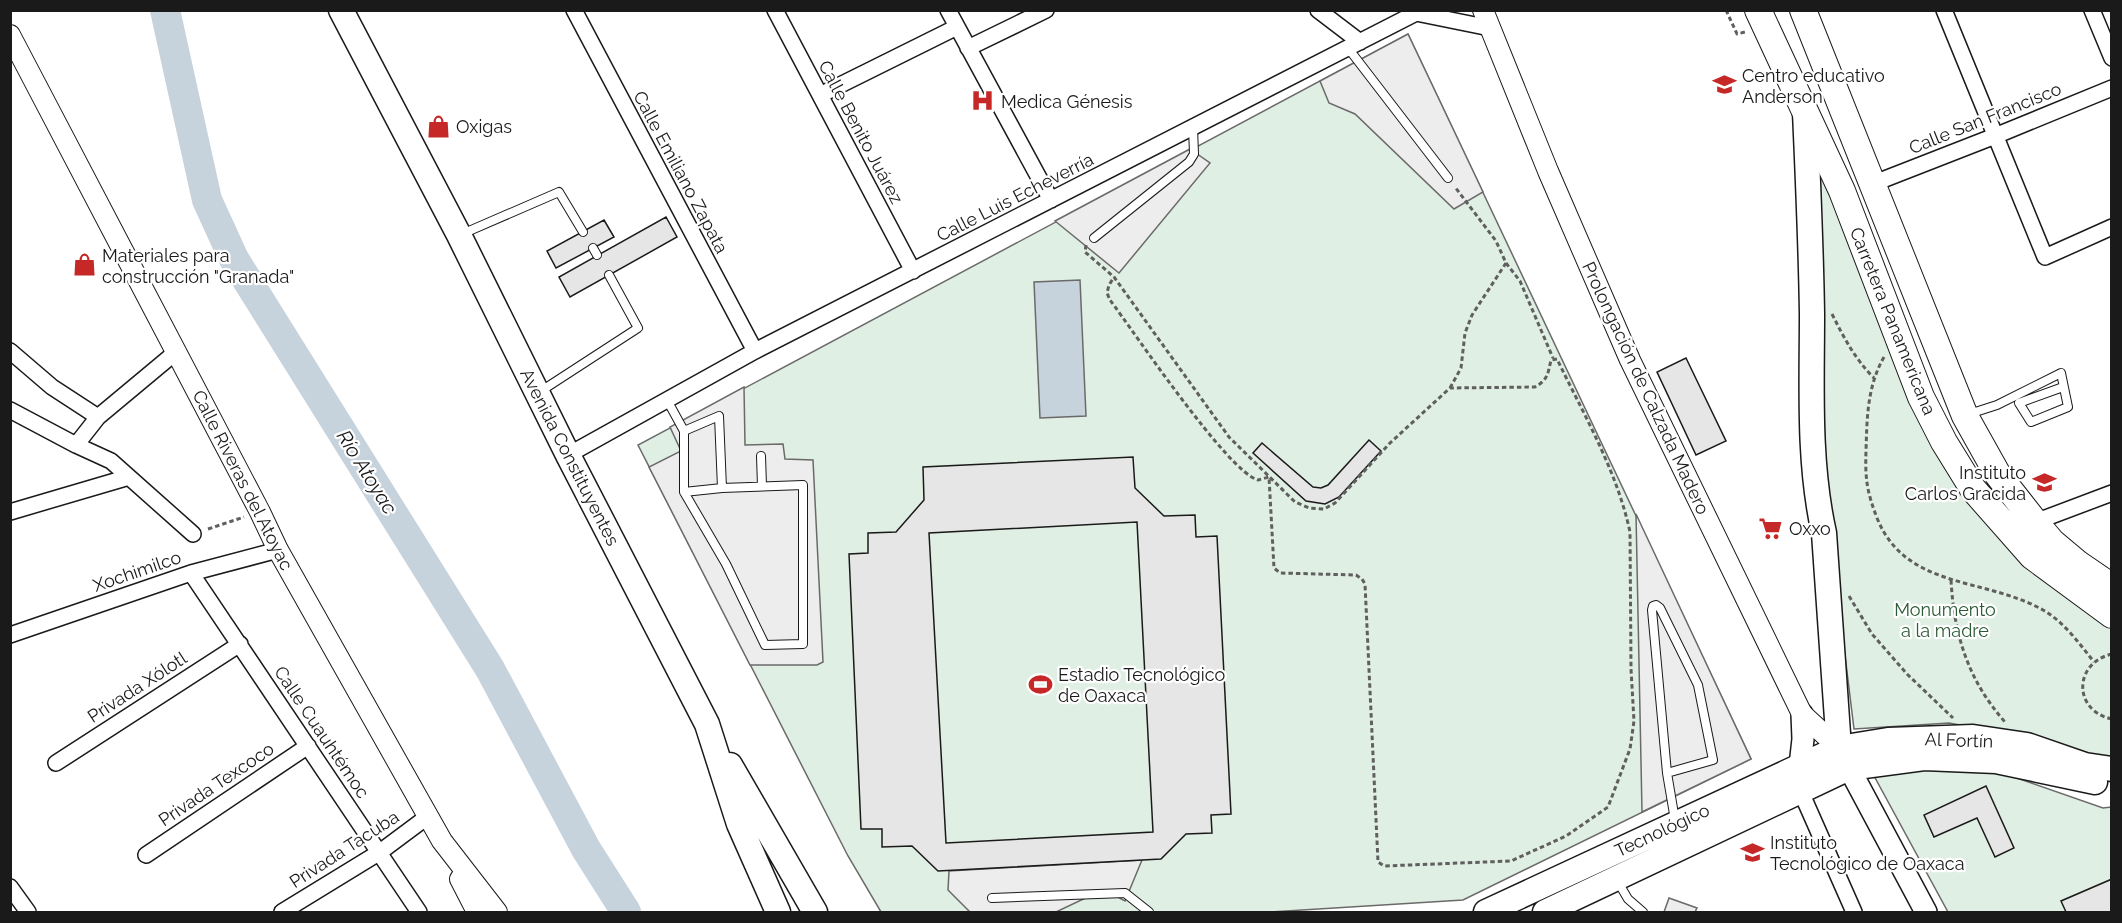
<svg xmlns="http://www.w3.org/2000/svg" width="2122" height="923" viewBox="0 0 2122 923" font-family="Raleway,sans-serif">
<rect width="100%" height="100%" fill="#fff"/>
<path fill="#e0efe3" stroke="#6a6a6a" stroke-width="1.5" d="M1408,34L1751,759L1463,900L1270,912H881L848,856L638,445Z
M1820,167L1959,466L2111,622V765L1977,728L1949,723L1854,729L1828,516L1825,465Z
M1926,762L1997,771L2103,808L2111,807V912H1948L1873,774Z"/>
<path fill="#ededed" stroke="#6a6a6a" stroke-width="1.5" d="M1408,34L1483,192L1454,209L1355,114L1329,103L1320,81Z
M1190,149L1210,163L1119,273L1055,221Z
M744,387L745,445L783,444L785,459L813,460L823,662L817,665H750L649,467L681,451L670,427Z
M1636,514L1751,759L1642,812Z
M1142,860L1125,901L1110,893H1096L1056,912H970L948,890L949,871Z
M1669,898L1697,908L1695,912H1664Z"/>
<path fill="#c6d2dc" stroke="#6a6a6a" stroke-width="1.5" d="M1080,280L1086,416L1040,418L1034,282Z"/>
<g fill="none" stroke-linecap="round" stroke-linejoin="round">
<path stroke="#c6d2dc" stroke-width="30" d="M165,10L207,200L234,259L490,669L586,849L626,912"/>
</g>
<path fill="#e6e6e6" stroke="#1a1a1a" stroke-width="1.5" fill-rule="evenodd" d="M666,217L677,237L570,297L559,277Z
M604,220L614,237L556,268L547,251Z
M1686,358L1726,441L1696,455L1657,372Z
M1369,440L1381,451L1339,497L1325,504L1306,501L1253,453L1262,443L1313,487L1321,488L1328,485Z
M1133,457L1135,488L1164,516L1195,515L1196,537L1217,536L1231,814L1211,815L1212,833L1186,834L1161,859L938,871L912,846L882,847V829H861L849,554L868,553V533L896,532L924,500L923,467ZM1137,522L1153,832L946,843L929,533Z
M1986,786L2014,848L1995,857L1977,818L1934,837L1924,815Z
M2112,879V912H2066L2061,901Z"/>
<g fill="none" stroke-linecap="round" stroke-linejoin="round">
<defs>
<path id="service" d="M1348,48L1448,178
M462,234L559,192L583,232
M1094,238L1189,162L1194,154L1193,128
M593,248L597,255
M541,391L638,328L609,275
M667,400L684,431L719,416L722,488
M1969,414L1997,405L2061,373L2068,407L2031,422L2019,403L2063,387
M684,431V492L726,564L765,645L803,644V485L722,488L684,492
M761,456L762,486
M1667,773L1713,760L1698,685L1660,608L1656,605L1653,606L1652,610L1667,773L1675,820
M1618,882L1628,899L1643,912
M992,898L1125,893L1149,912"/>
<path id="minor" d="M574,10L755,351
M775,10L913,271
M948,10L1051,200
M1318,10L1360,42
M1944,10L2045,257L2112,227
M2092,10L2112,58
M968,48L1046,10
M820,95L957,27
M1872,184L1995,136L2112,88
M10,351L52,387L98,417
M10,410L76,445L111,461L193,534
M76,445L98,417L176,352
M568,455L755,351L1416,13L1490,28
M10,512L129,477
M2035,522L2112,493
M191,573L419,912
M10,635L191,573L278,550
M56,763L240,644
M1801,792L1854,912
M146,855L308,746
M10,887L28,912
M282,912L380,852L427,817"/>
<path id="tertiary" d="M1483,10L1548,171L1630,360L1802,714L1839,748
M10,35L260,512L278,550L442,841L497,912
M460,879L477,912"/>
<path id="secondary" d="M1800,766L1803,739L1802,714
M1849,768L1926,912"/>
<path id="primary" d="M341,10L459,235L568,455L707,724L739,824L778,912
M1805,112C1808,179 1811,247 1812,314C1812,386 1808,462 1824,533L1839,748L1849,768
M730,765L815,912
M1486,912L1839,748L1888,740L1973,737L2027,745L2085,765L2112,769
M1545,912L1849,768L1924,758L1996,761L2095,782"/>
<path id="trunk" d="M1758,10L1842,191L1921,397L1944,442L1973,489L2032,556L2112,615
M1803,10L1965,416L1998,475L2035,522L2052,542L2077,563L2112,587"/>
</defs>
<use href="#service" stroke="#1a1a1a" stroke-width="10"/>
<use href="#minor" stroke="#1a1a1a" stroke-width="18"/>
<use href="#tertiary" stroke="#1a1a1a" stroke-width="22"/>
<use href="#secondary" stroke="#1a1a1a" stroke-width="24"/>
<use href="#primary" stroke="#1a1a1a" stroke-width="27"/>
<use href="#trunk" stroke="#1a1a1a" stroke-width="28"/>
<path stroke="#5f5f5f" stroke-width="3" stroke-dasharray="4.5 3" stroke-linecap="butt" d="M1726,10L1737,34L1745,32
M1086,245L1085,252L1114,277L1229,437L1295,502L1309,508L1324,509L1335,503L1390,443L1450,388L1535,387C1548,380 1548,373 1551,360L1557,359C1584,415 1617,471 1630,532L1631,669L1634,721L1630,749L1608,807L1566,836L1511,861L1384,866L1378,862L1365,584L1362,579L1356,575L1280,573L1274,568L1269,477L1258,480C1228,472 1134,332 1110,300L1107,293L1109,285L1114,277
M1506,263L1520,281L1553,358
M1832,314C1844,338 1855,359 1874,378
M1884,357C1867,387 1867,418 1866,451C1865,479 1867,492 1877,518C1906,590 1985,577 2043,610C2064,622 2079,643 2094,662
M1450,388L1461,368L1465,333L1472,315L1506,263L1496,241L1455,187
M208,529L244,517
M1951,580C1954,635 1968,680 2005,722
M1849,596L1872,634L1907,674L1953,718
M2112,654C2073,663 2073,711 2112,719"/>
<use href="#service" stroke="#fff" stroke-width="8"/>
<use href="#minor" stroke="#fff" stroke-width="15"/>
<use href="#tertiary" stroke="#fff" stroke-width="20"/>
<use href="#secondary" stroke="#fff" stroke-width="21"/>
<use href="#primary" stroke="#fff" stroke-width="24"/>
<use href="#trunk" stroke="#fff" stroke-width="26"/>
</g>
<defs>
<symbol id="university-bare" viewBox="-9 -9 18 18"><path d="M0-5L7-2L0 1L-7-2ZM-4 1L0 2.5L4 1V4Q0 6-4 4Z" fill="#c62828" stroke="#fff" stroke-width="2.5" paint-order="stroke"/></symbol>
<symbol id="hospital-bare" viewBox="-9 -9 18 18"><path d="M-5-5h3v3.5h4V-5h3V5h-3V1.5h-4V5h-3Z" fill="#c62828" stroke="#fff" stroke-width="2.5" paint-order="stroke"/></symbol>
<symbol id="shop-bare" viewBox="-9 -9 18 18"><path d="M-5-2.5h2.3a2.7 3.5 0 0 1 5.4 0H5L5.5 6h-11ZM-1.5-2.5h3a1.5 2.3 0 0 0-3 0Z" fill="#c62828" stroke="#fff" stroke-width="2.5" paint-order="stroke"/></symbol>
<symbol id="school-bare" viewBox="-9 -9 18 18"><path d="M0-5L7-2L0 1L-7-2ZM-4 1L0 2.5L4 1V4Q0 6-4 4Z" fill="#c62828" stroke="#fff" stroke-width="2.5" paint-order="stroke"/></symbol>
<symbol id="supermarket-bare" viewBox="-9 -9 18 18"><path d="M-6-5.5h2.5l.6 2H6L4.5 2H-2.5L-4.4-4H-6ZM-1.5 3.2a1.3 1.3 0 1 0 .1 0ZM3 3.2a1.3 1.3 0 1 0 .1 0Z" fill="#c62828" stroke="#fff" stroke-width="2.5" paint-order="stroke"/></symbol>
<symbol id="stadium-bare" viewBox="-9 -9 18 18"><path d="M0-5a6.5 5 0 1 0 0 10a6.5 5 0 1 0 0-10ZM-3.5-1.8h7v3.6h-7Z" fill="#c62828" stroke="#fff" stroke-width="2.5" paint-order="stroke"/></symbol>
</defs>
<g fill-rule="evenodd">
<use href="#university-bare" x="1708" y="68" width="33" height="33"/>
<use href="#hospital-bare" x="966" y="84" width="33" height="33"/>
<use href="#shop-bare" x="422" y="110" width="33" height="33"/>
<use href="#shop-bare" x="68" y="248" width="33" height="33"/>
<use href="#school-bare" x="2028" y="466" width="33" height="33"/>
<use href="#supermarket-bare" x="1754" y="512" width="33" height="33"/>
<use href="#stadium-bare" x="1024" y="668" width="33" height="33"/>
<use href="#university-bare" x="1736" y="836" width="33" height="33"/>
</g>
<g text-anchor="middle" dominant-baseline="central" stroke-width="4.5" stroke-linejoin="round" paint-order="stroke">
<g font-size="18" fill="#1a1a1a" stroke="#fff" text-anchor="start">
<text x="1742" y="75">Centro educativo<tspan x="1742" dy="21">Anderson</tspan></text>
<text x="1001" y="101">Medica Génesis</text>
<text x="456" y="126">Oxigas</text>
<text x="102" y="255">Materiales para<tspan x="102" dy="21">construcción "Granada"</tspan></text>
<text x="2026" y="472" text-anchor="end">Instituto<tspan x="2026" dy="21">Carlos Gracida</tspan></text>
<text x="1789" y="528">Oxxo</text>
<text x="1058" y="674">Estadio Tecnológico<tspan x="1058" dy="21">de Oaxaca</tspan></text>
<text x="1770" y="842">Instituto<tspan x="1770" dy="21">Tecnológico de Oaxaca</tspan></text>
</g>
<g font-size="18" fill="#1a1a1a" stroke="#fff">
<text transform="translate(1985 118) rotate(-22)">Calle San Francisco</text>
<text transform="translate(861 132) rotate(62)">Calle Benito Juárez</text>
<text transform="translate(681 172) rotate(62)">Calle Emiliano Zapata</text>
<text transform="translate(1015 197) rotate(-27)">Calle Luis Echeverría</text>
<text transform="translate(1893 321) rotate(68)">Carretera Panamericana</text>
<text transform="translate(1646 388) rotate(65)">Prolongación de Calzada Madero</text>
<text transform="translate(570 457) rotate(63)">Avenida Constituyentes</text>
<text transform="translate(243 480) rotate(63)">Calle Riveras del Atoyac</text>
<text transform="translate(137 571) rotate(-19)">Xochimilco</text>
<text transform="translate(137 687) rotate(-33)">Privada Xólotl</text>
<text transform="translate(322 732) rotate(56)">Calle Cuauhtémoc</text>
<text transform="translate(1959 740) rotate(2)">Al Fortín</text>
<text transform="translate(216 784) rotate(-34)">Privada Texcoco</text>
<text transform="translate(1662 830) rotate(-25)">Tecnológico</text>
<text transform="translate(344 849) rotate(-33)">Privada Tacuba</text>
</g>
<g font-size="18" fill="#2b5a34" stroke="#fff">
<text x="1945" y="609">Monumento<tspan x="1945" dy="21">a la madre</tspan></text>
</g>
<g font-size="20" font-style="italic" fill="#1a1a1a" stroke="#fff">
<text transform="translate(367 472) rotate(58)">Río Atoyac</text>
</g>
</g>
<rect width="2122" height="923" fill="none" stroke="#1a1a1a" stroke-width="24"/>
</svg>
